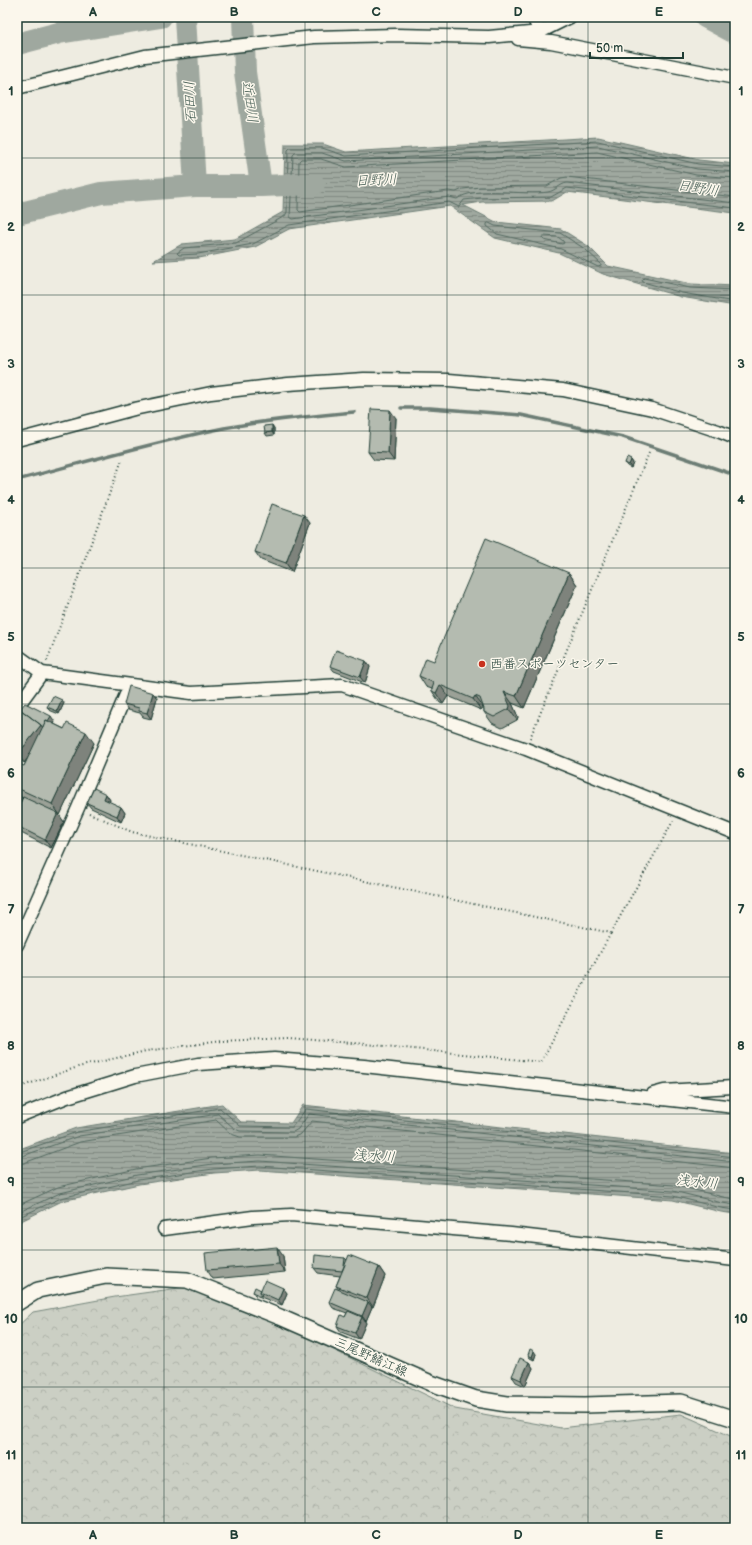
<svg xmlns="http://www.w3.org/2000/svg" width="752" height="1545" viewBox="0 0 752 1545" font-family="'Balsamiq Sans','Klee One',sans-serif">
<defs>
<pattern id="forest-crowns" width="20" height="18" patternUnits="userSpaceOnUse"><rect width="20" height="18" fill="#cbcfc4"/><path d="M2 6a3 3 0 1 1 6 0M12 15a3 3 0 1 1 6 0" fill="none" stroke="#aeb3a9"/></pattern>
<pattern id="water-rules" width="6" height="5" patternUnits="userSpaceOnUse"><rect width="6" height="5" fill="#9fa89f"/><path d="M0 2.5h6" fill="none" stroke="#818a82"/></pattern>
</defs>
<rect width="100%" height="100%" fill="#eeece1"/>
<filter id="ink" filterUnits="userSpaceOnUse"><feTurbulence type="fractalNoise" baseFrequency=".025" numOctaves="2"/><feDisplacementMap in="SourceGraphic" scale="8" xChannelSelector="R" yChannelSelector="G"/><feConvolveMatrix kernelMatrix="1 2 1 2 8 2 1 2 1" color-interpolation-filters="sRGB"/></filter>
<g filter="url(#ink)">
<path fill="url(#forest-crowns)" stroke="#75867c" d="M200,1285L455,1409L561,1428L681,1414L735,1438V1528H17V1327L33,1312L115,1297Z"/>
<path fill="url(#water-rules)" stroke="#6c7d74" d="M598,137L699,160L735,164V213L567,192L552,201L482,202L463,205L496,222L561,229L588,246L608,266L691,284L735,286V306L681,297L603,274L559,253L495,238L450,206L289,229L255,247L199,258L153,261L182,244L235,239L283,212L285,144H323L346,152Z
M222,1104L241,1122L291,1123L303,1105L735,1153V1214L721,1212L673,1200L260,1170L214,1173L139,1184L62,1201L17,1223V1150L76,1128Z"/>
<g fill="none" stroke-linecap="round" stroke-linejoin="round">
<path stroke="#52685f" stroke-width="1" d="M735,167L698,164L598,141L346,156L322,148H290L288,150L287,212L285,216L236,243L184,248L177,253L179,255L198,254L253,244L289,225L449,202L459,207L464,200L482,198L551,197L567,188L735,208
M735,172L697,169L598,146L346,161L322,153H295L293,155L290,217L293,219L449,197L457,199C475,185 524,196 548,192C555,191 560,184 567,183L735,203
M735,178L696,175L597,152L346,167L321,159H301L299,161L298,210L300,212L448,191L456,192L463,189L480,187L547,186L561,178L567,177L735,197
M489,223L495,226L560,233L585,249L601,264V266L598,267L561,249L497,234L487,226V224Z
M544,236L558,237L563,241L564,243L562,244L544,240L542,238Z
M735,290L690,288L644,278L642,280L643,282L682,293L735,302
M17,1153L77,1132L220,1108L240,1126L292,1127L306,1109L735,1157
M17,1158L79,1136L218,1114L235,1129L240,1131L293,1132L298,1129L309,1114L735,1162
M17,1164L24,1163L80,1142L216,1120L231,1134L240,1137H294L301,1134L312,1121L735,1168
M17,1206L58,1187L136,1169L212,1158L260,1155L674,1185L723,1197L735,1199
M17,1213L60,1193L137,1175L213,1164L260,1161L673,1191L722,1203L735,1205
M17,1218L61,1198L138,1180L213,1169L260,1166L673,1196L721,1208L735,1210"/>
<path stroke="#6c7d74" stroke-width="3.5" d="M401,408H430L521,415L623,437L735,475
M17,480C85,462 154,442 224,428C267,420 310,416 354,412"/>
<path stroke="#9fa89f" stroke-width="22" d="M185,17L195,186
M243,17L245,72L261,186
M705,17L735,33
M17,44L59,33L161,17
M17,214L101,193L195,186H261L314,184"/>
<defs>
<path id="minor" d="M533,17L540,32
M518,39L551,42L735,78
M17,88L145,56L198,50L314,37L396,35L489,37L540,32L570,17
M17,440L134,409L211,393L288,384L364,379L449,380L563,390L652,409L718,431L735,438
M17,655L42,673L191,693L342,685L526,749L735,833
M17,707L42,673
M17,945L78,808L130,685
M653,1094L664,1091L733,1087L735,1086
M17,1117L67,1097L135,1076L198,1064L274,1059L364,1066L735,1107
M164,1229L253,1217L291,1215L511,1234L735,1260"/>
<path id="major" d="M17,1303L38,1290L106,1276L187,1280L280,1317L431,1383L476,1399L507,1404L585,1405L681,1402L735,1419"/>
</defs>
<use href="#minor" stroke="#1f3d34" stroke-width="15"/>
<use href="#major" stroke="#1f3d34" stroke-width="18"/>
<path stroke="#1f3d34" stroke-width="2" stroke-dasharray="1 3" stroke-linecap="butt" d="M47,661L122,460
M530,738L649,453
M89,813L132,832L611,933L673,821
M17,1088L78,1067L146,1051L221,1041L288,1038L365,1044L541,1062L611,933"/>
<use href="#minor" stroke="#fbf7ec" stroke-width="12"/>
<use href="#major" stroke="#fbf7ec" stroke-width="15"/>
</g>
<path fill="#9ba197" stroke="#1f3d34" d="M396,418L394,461L374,460L368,452Z
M274,428V435L267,436L265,433Z
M631,460L633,463L631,468L627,466L625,463Z
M310,523L292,572L261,560L255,552Z
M569,573L577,585L524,708L512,703L518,717L517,720L502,728L492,723L484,712V709L483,707L481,710L448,696L443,704L440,703L432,691V689L426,687L419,676L434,661Z
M366,661L370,667L365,683L334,671L330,666Z
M153,693L157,698L151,719L143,717L140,713L128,710L124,704Z
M62,700L64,703L59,714L49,710L47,707Z
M17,708L20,709L55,722L54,724L94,743L60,815H59L64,822L51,848L17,831V796L23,798L21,797L17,792V771L24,766L28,758L24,763L17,757Z
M106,794L110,800L109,802L121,807L125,813L121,822L91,808L87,803Z
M247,1250L283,1256L285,1272L213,1279L207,1270Z
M345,1258L347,1260L379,1267L385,1276L373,1307L371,1306L372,1307L366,1321L364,1320L366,1323L359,1339L341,1332L337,1326L345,1317L347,1313L333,1308L329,1302L339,1290L336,1286L340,1276L318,1273L314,1268Z
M283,1288L287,1293L282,1305L255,1295L253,1292L261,1290Z
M536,1354L534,1360L530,1358L528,1355Z
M529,1362L533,1368L525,1386L516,1382L512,1376Z"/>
<path fill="#7e837b" stroke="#1f3d34" d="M390,410L396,418L394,461L388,453Z
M272,425L274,428V435L272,432Z
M631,460L633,463L631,468L629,465Z
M304,515L310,523L292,572L286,563Z
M569,573L577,585L524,708L516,696Z
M366,661L370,667L365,683L360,677Z
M440,685L448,696L443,704L436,693Z
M504,692L512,703L518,717L517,720L509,709Z
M153,693L157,698L151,719L147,713Z
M475,696L483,707L481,710L473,699Z
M62,700L64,703L59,714L57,711Z
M51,716L55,722L24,763L18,754L41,725Z
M86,732L94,743L60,815L52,804Z
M106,794L110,800L108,805L104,799Z
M121,807L125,813L121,822L117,816Z
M58,813L64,822L51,848L45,840Z
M277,1247L283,1256L285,1272L279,1264Z
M379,1267L385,1276L373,1307L367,1298Z
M283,1288L287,1293L282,1305L278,1300Z
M368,1302L372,1307L366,1321L362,1316Z
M362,1317L366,1323L359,1339L355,1333Z
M534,1351L536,1354L534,1360L532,1357Z
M529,1362L533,1368L525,1386L521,1380Z"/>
<path fill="#b4bbb0" stroke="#1f3d34" d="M371,409L390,410L388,453L368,452Z
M272,425V432L265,433L264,426Z
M627,458L631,460L629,465L625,463Z
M272,504L304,515L286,563L255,552Z
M486,538L569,573L516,696L504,692L510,706L509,709L494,717L484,712V709L480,698L475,696L473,699L440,685L436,693L432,691V689L434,683L419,676L426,658L434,661Z
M336,650L366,661L360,677L330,666Z
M129,686L153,693L147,713L139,711V708L124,704Z
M53,696L62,700L57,711L47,707Z
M25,703L51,716L48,721L46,720L43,728L41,725L20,709Z
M17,707L41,725L18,754L17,753Z
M46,720L64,729L67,723L86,732L52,804L17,788V771L21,765L24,766Z
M94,788L106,794L104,799L121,807L117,816L87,803Z
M17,796L22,798L17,810Z
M23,797L58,813L45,840L17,826V810Z
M277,1247L279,1264L207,1270L205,1253L246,1249V1250Z
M315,1255L345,1258L344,1266L342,1271L314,1268Z
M349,1255L379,1267L367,1298L336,1286Z
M265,1280L283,1288L278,1300L260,1292Z
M255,1287L261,1290L260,1292L262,1296L253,1292Z
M335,1288L368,1302L362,1316L329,1302Z
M348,1311L362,1317L355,1333L337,1326L341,1315L345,1317Z
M530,1349L534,1351L532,1357L528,1355Z
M520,1358L529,1362L521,1380L512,1376Z"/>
</g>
<path fill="none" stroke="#1f3d34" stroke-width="1" stroke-opacity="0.55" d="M164,17V1528M305,17V1528M447,17V1528M588,17V1528M17,158H735M17,295H735M17,431H735M17,568H735M17,704H735M17,841H735M17,977H735M17,1114H735M17,1250H735M17,1387H735"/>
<circle fill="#c8321e" stroke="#fbf7ec" stroke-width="1.5" cx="482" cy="664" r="4"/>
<g text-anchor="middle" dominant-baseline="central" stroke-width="3" stroke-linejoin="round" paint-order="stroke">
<g font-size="13" fill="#1f3d34" stroke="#fbf7ec" text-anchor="start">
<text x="490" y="664">西番スポーツセンター</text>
</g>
<g font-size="13" fill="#1f3d34" stroke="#fbf7ec">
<text transform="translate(371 1357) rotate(24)">三尾野鯖江線</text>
</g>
<g font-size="14" font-style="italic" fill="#455d54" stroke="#fbf7ec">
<text transform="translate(190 102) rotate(-93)">石田川</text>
<text transform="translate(250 102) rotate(82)">近田川</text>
<text transform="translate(376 180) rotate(-3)">日野川</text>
<text transform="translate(698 188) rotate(9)">日野川</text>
<text transform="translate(374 1156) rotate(4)">浅水川</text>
<text transform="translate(697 1182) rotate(6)">浅水川</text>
</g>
</g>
<rect width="752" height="1545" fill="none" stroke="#fbf7ec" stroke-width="44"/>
<path d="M590 52v6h93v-6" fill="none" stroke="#1f3d34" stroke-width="2"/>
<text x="596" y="52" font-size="12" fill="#1f3d34" stroke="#fbf7ec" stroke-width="3" paint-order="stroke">50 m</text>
<rect x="22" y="22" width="708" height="1501" fill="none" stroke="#1f3d34" stroke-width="1.5"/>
<g font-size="13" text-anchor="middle" font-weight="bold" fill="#1f3d34">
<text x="93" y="16">A</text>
<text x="234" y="16">B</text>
<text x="376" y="16">C</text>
<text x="518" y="16">D</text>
<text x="659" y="16">E</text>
<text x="11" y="95">1</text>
<text x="741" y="95">1</text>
<text x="11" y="231">2</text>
<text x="741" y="231">2</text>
<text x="11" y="368">3</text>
<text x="741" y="368">3</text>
<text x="11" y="504">4</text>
<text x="741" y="504">4</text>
<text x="11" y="641">5</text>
<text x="741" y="641">5</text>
<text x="11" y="777">6</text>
<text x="741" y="777">6</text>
<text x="11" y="914">7</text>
<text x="741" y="914">7</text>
<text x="11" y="1050">8</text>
<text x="741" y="1050">8</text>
<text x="11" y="1186">9</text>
<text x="741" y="1186">9</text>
<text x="11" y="1323">10</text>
<text x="741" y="1323">10</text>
<text x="11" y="1459">11</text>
<text x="741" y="1459">11</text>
<text x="93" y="1539">A</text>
<text x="234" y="1539">B</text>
<text x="376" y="1539">C</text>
<text x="518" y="1539">D</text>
<text x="659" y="1539">E</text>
</g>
</svg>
